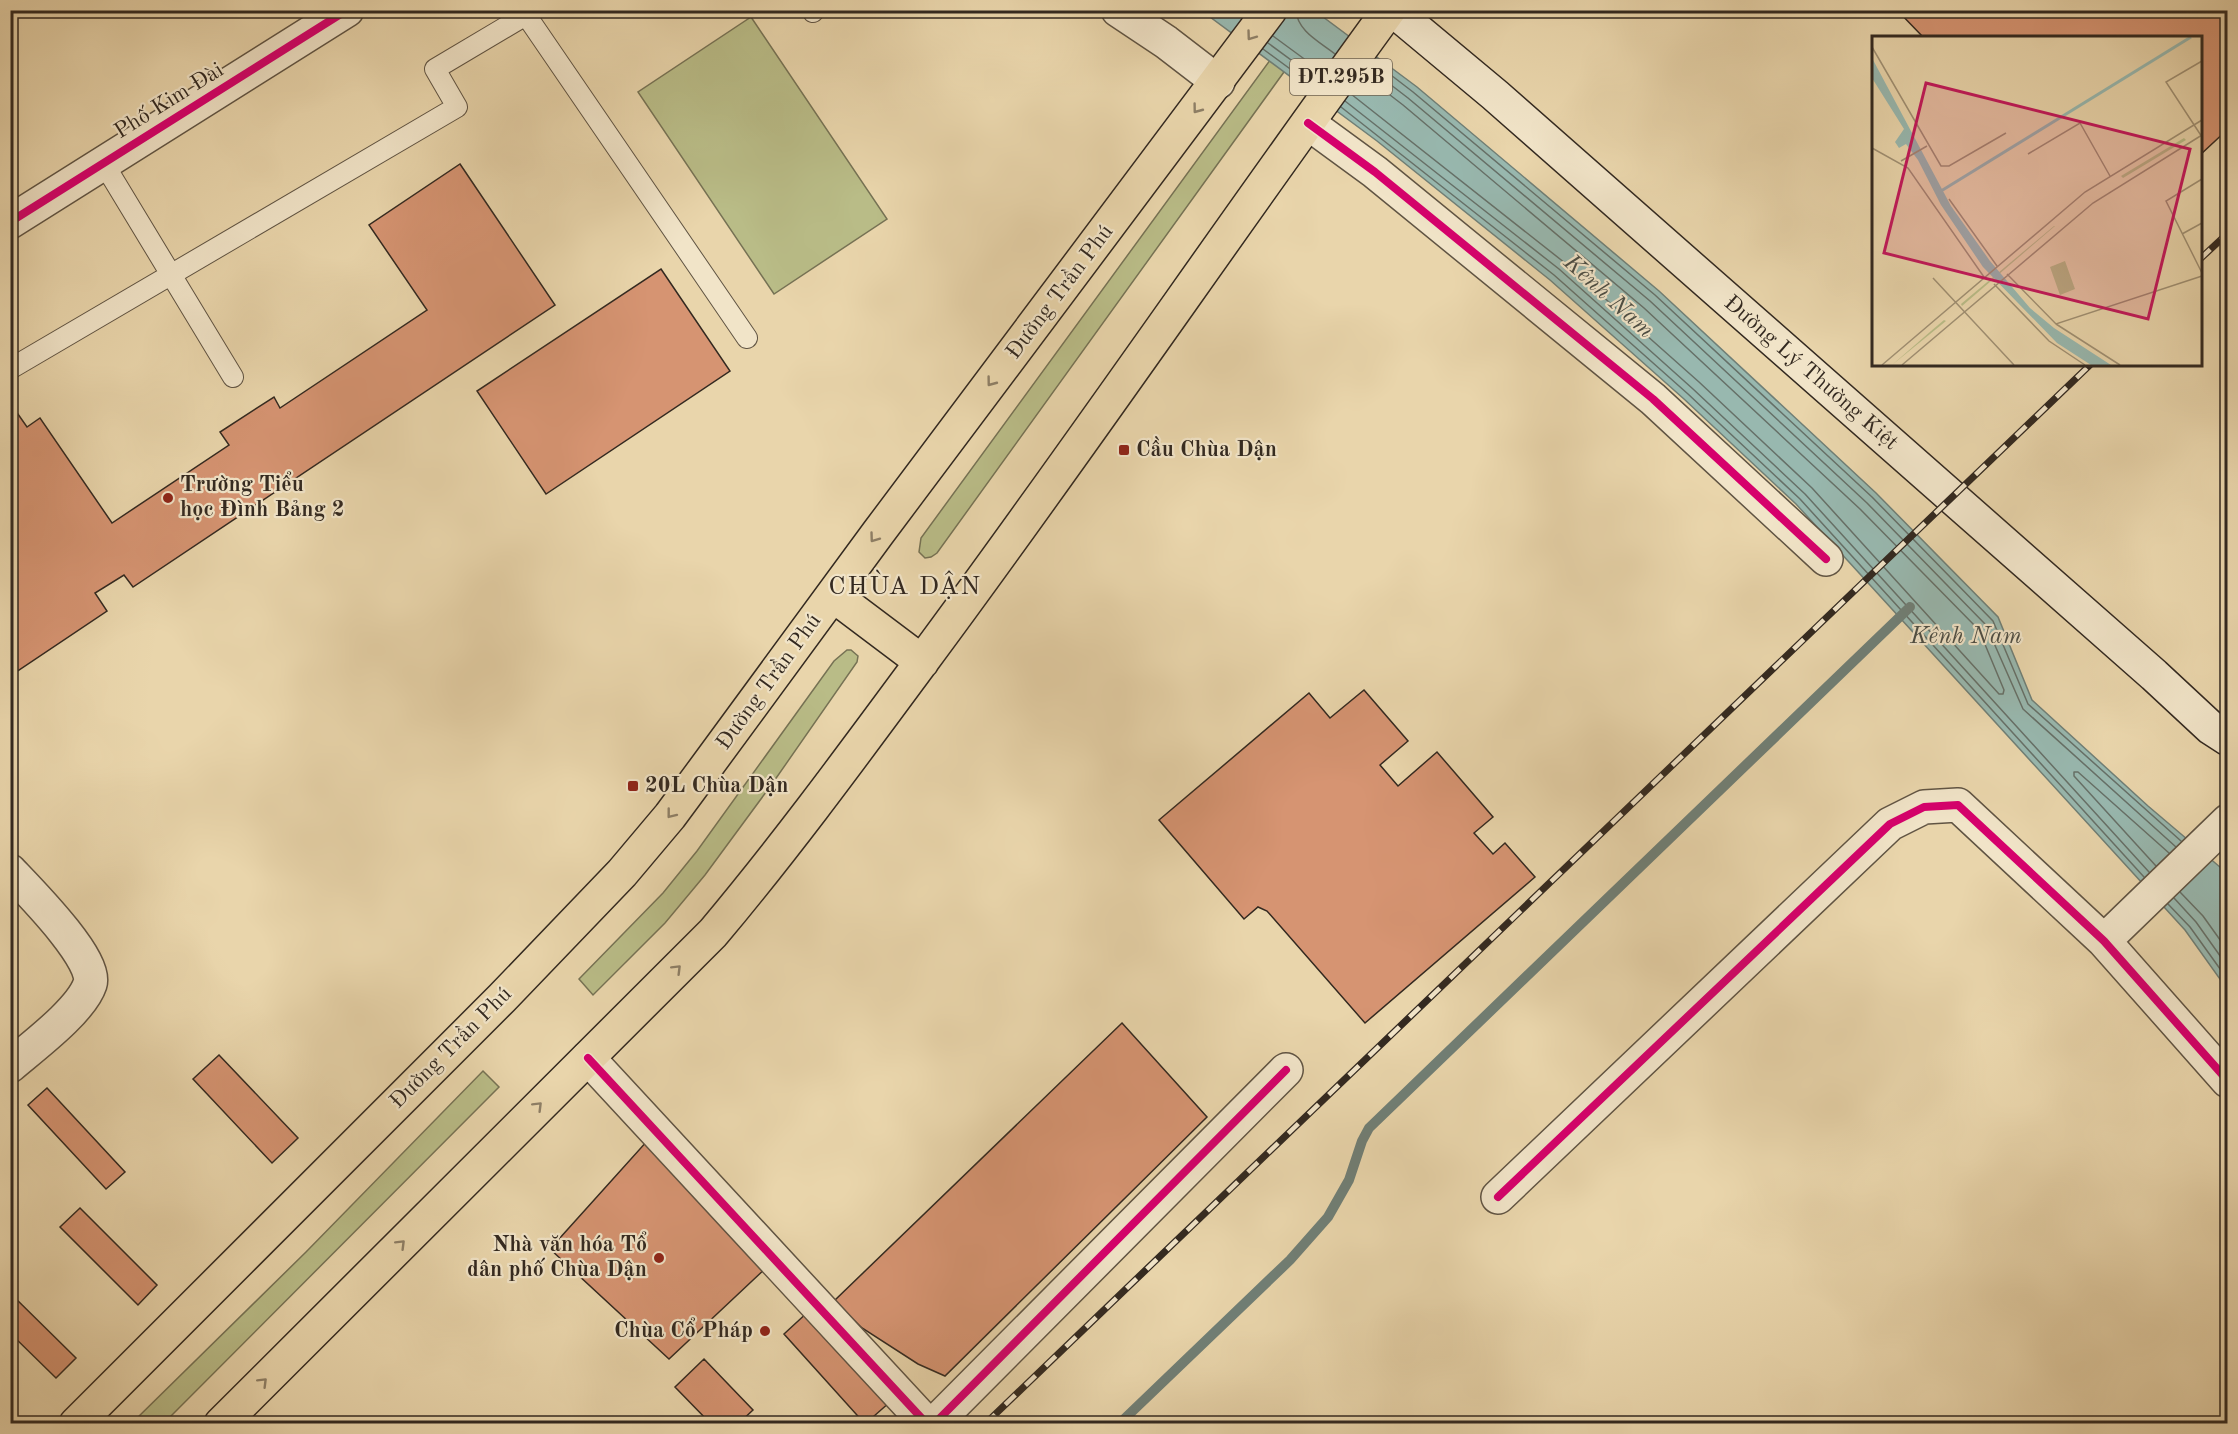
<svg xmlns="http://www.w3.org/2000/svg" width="2238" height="1434" viewBox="0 0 2238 1434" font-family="'Old Standard TT',serif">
<rect width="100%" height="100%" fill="#e9d5ab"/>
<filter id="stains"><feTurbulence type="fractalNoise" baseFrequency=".00333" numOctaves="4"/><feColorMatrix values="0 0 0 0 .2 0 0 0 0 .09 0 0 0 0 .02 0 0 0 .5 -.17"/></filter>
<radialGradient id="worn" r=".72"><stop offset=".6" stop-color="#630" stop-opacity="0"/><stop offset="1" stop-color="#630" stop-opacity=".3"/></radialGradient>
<path fill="#b9bc87" stroke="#767254" stroke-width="1.5" d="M1306,11H1328L937,553L931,557L925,558L919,552L921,538Z
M751,17L887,219L774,294L638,92Z
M847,650H851L858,656L857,662L772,784L705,875L665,923L593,995L579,979L663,893L697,851L834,661Z
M483,1071L499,1087L164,1423H132L306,1252Z"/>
<path fill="#98b8af" stroke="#707f76" stroke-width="1.5" d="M1202,11H1315L1417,87L1659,291L1876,493L1998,617L2032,700L2148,806L2227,873V989L2185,930L1796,504L1684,399L1550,280L1377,141Z"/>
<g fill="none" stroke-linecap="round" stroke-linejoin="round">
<path stroke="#667068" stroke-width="1.5" d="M1296,10C1297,31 1320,42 1335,54
M1273,36L1322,72
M1268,43L1317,79
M1263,49L1312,85
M1374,62L1413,92L1655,295L1872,497L1993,621L2028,704L2181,841
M1369,68L1408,98L1650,301L1867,503L1986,625L2023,709L2176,847
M1351,94L1565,263L1699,382L1812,488L1999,694H2003L2004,690L1979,630L1860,509L1644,308L1403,105L1364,75
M1345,101L1559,269L1693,389L1805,494L2149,872
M1341,107L1554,275L1688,394L1800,499L2144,877
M2156,866L2074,776V772H2078L2169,853
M2180,892L2203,916L2228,951
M2174,898L2196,922L2228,967
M2168,904L2190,927L2228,980"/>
<path stroke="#707f76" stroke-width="10" d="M1119,1424L1290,1260L1328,1217L1349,1180L1362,1141L1369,1128L1910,607"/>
</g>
<path fill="#d69472" stroke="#332920" stroke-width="1.5" d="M1897,10H2228V129L2200,155V38H1924Z
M460,164L555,305L133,587L124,575L95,593L107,611L10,676V408L13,407L27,427L40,418L112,523L229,445L220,432L274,397L280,408L427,310L369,225Z
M661,269L730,371L546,494L477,391Z
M1364,690L1408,741L1380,765L1398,786L1437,752L1493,817L1474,833L1493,854L1505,843L1535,877L1365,1023L1267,911L1258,907L1244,919L1159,820L1309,693L1330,718Z
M1122,1023L1207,1117L945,1376L918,1364L862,1328L834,1301Z
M219,1055L298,1138L272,1163L193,1079Z
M47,1088L125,1172L106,1189L28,1105Z
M648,1140L767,1267L669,1359L550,1249Z
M80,1208L157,1285L138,1305L60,1227Z
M10,1293L76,1358L56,1378L10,1333Z
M810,1310L890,1402L865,1424L784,1334Z
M704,1359L753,1410L738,1424H711L675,1387Z"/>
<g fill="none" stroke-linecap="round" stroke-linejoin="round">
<defs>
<path id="service" d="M812,10L813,12L815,10
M104,164L233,377
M10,369L457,107L435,69L526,15L747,338"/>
<path id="minor" d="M1118,10L1166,42L1218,82
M1308,123L1375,172L1653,399L1826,559
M10,222L347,10
M10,871C28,890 98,960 90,984C81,1011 32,1047 10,1066
M2104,941L2228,821
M588,1058L927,1424
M1498,1197L1890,824L1924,807L1958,805L2104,941L2228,1081
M934,1424L1286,1070"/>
<path id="secondary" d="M1393,10L1495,95L2154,675L2211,728L2228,739"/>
<path id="primary" d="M833,595L922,662
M76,1424L502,998L622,873L670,816L704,770L878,533L1270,10
M221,1424L713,933C787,845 855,752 923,660C1082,446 1232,225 1389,10"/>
</defs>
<use href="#service" stroke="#605443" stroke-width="22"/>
<use href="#minor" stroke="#605443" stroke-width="36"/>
<use href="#secondary" stroke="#332920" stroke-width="36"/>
<use href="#primary" stroke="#332920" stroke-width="36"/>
<use href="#service" stroke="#f1e4c8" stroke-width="20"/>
<use href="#minor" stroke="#f1e4c8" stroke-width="33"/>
<use href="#secondary" stroke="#f1e4c8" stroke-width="33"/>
<use href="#primary" stroke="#e9d5ab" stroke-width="33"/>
<defs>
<path id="rail" d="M2200,259L2228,233
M985,1424L2091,364"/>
</defs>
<use href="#rail" stroke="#332920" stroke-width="7"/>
<use href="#rail" stroke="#f1e4c8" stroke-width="4.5" stroke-dasharray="14" stroke-linecap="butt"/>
<defs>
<path id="cycleway" d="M1308,123L1375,172L1653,399L1826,559
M10,222L347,10
M588,1058L927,1424
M1498,1197L1890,824L1924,807L1958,805L2104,941L2228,1081
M934,1424L1286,1070"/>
</defs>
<use href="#cycleway" stroke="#f1e4c8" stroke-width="11"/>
<use href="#cycleway" stroke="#d6006c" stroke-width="8"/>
</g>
<defs><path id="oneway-chevron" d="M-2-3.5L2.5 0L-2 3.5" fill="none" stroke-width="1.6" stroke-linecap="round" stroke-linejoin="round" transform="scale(1.5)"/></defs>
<g stroke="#8e7f66">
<use href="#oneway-chevron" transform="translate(1251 36) rotate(126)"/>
<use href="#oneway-chevron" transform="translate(1197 109) rotate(127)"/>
<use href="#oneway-chevron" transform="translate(991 382) rotate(127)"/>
<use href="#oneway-chevron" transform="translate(874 538) rotate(126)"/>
<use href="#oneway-chevron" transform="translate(671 814) rotate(128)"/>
<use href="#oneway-chevron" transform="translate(677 969) rotate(-45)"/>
<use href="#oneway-chevron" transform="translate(538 1106) rotate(-45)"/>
<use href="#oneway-chevron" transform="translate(401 1244) rotate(-45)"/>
<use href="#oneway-chevron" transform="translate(263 1382) rotate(-45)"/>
</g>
<g fill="#8f2418" stroke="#f1e4c8" stroke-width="2">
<rect x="1118" y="444" width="12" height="12" rx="3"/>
<circle cx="168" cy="498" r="6"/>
<rect x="627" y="780" width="12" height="12" rx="3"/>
<circle cx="659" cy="1258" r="6"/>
<circle cx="765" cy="1331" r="6"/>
</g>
<g text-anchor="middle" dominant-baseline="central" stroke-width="4.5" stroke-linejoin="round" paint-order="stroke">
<rect fill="#f1e4c8" stroke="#6c6152" stroke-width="1.5" x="1290" y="59" width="102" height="36" rx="4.5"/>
<g font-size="21" font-weight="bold" fill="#332920">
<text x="1341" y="77">ĐT.295B</text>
</g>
<g font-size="22" fill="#332920" stroke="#f1e4c8">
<text transform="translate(169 101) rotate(-32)">Phố Kim Đài</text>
<text transform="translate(1060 292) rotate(-53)">Đường Trần Phú</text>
<text transform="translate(1811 373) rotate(41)">Đường Lý Thường Kiệt</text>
<text transform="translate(769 682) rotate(-54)">Đường Trần Phú</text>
<text transform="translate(451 1048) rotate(-45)">Đường Trần Phú</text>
</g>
<g font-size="22" font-weight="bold" fill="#332920" stroke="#f1e4c8" text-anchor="start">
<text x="1136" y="450">Cầu Chùa Dận</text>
<text x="180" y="485">Trường Tiểu<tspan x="180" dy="25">học Đình Bảng 2</tspan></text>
<text x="645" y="786">20L Chùa Dận</text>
<text x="647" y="1245" text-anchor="end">Nhà văn hóa Tổ<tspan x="647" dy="25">dân phố Chùa Dận</tspan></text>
<text x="753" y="1331" text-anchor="end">Chùa Cổ Pháp</text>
</g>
<g font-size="24" font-style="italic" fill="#4c4d44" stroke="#f1e4c8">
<text transform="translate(1608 297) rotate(42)">Kênh Nam</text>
<text x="1966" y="637">Kênh Nam</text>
</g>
<g font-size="26" letter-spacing="1.5" fill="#332920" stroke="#f1e4c8">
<text x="905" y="587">CHÙA DẬN</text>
</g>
</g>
<g transform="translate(1872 36)">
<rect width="330" height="330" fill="#e9d5ab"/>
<path d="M312,102L314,104L251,142L249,140ZM183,190L90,270L89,268L182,190ZM193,225L203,253L188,259L178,231ZM72,284L74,285L20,329L59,295Z" fill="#b9bc87"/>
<path d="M0,22L79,170L118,225L158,272L182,292L239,329H219L185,307L111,231L69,169L46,124L34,108L27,112L23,106L32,93L0,42Z" fill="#98b8af"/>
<path fill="none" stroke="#98b8af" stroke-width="3" d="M69,155L319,1"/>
<path fill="none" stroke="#a09073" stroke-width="1.5" d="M0,11L69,130H77L134,97M330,101L294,46L330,25M0,112L36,132L112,241M156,118L208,87L238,140M29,125L55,110M330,143L294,165L330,237M77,163L125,230M310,198L330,187M135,238L184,288L330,240M61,242L142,329M122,248L177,305L213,329M184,288L248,329M10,329L213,156L330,84M30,329L221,167L330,99"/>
<path fill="#c2185b" fill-opacity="0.15" stroke="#c2185b" stroke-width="3" d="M54,47L318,113L276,283L12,217Z"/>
<rect width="330" height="330" fill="none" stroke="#332920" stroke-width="3"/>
</g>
<rect width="2238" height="1434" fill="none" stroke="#e9d5ab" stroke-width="36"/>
<rect x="12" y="12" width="2214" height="1410" fill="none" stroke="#332920" stroke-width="3"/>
<rect x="18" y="18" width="2202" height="1398" fill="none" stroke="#332920" stroke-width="1.5"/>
<rect width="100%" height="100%" filter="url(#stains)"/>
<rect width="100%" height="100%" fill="url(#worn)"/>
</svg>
